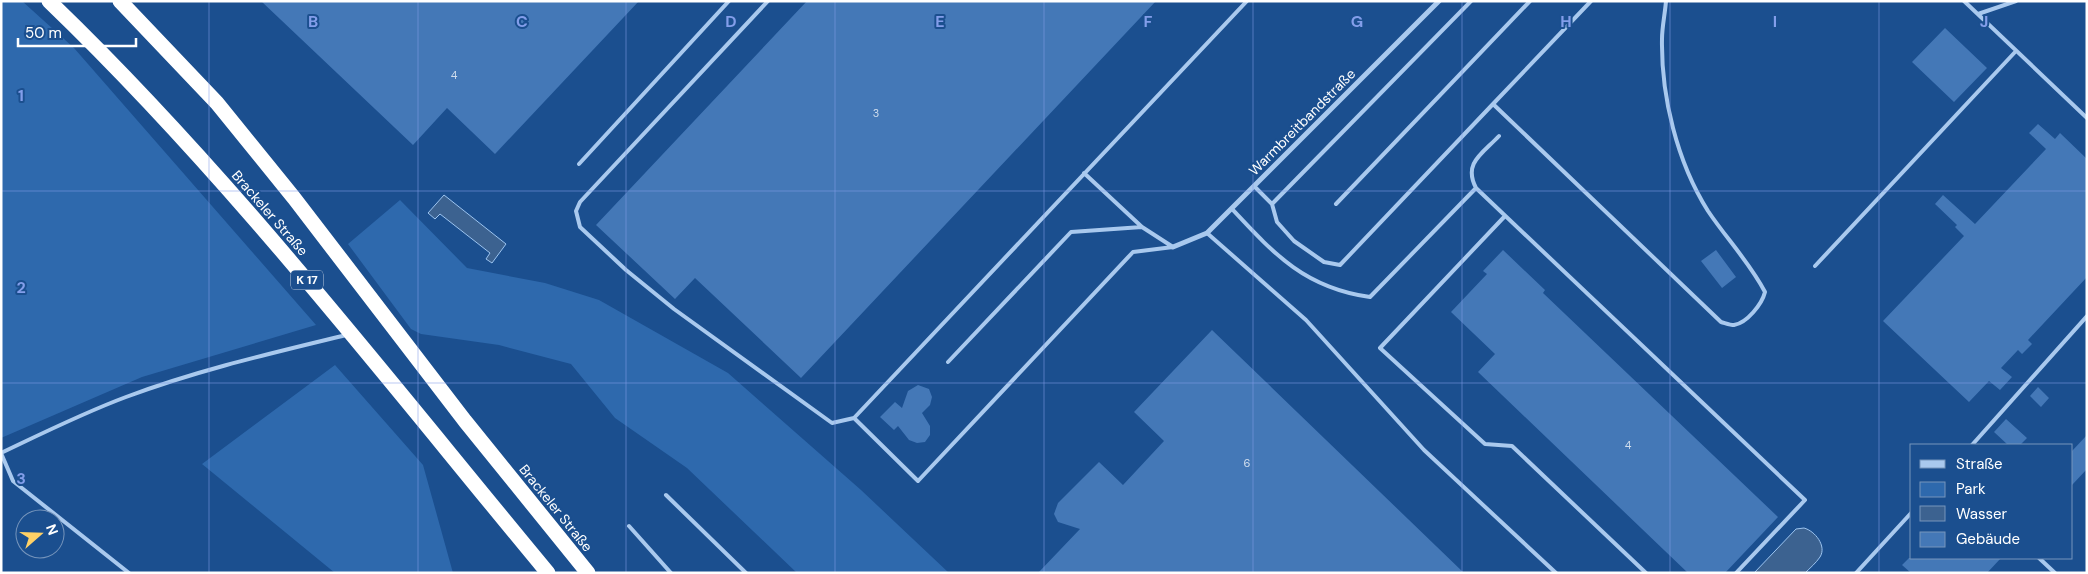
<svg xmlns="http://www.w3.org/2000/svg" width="2088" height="574" viewBox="0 0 2088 574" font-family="'DM Sans',sans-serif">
<rect width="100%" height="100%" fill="#1b4f8f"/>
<path fill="#2e69ad" d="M1,1H22L74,48L316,325L142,377L1,438Z
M400,200L467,268L545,283L599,300L728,373L861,490L949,573H797L687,468L615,418L571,364L499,345L421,334L411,329L348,244Z
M335,365L423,465L453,573H335L202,464Z"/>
<path fill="#3c6290" stroke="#9cc4f0" d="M444,195L506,244L492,263L486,259L490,253L440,214L435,219L428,213Z
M1804,528C1815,531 1827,546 1820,557C1816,563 1810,568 1805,573H1754L1796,529Z"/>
<path fill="#4478b7" d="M261,1H639L495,154L447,108L413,145Z
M807,1H1156L801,378L695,278L675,299L596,225Z
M1945,28L1987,68L1954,102L1912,62Z
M2038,124L2055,139L2060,133L2087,159V277L2028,340L2032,344L2022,354L2018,350L2001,368L2012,377L2000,390L1989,381L1969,402L1883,321L1964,236L1955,227L1957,225L1935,204L1943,195L1975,224L2046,149L2029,133Z
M1503,250L1545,290L1543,293L1778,517L1725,573H1688L1478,372L1495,354L1451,312L1487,274L1483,271Z
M1716,250L1736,277L1722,288L1701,261Z
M1212,330L1464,573H1038L1080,529L1058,522L1054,514L1058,503L1099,462L1123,485L1164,441L1134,412Z
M918,385L929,389L932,397L930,405L922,413L930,426V435L925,442L917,443L909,440L898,426L894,430L880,417L895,402L902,408L908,391Z
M2038,387L2049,398L2041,407L2030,396Z
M2006,419L2027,438L2020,445H2008L1994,432Z
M2087,435V469L2072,485V451Z
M1909,558H2001L1987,573H1911L1902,565Z"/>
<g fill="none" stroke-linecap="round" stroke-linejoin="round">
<path stroke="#a9c9ee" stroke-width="4" d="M768,1L580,202L576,211L580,227L626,270L674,309L832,423L854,418L918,481L1133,252L1173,247
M1471,1L1272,204L1277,222L1294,241L1324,262L1340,265L1493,104
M1591,1L1493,104L1721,322C1725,323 1730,325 1734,325C1747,323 1762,304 1765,292C1750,263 1726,238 1708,211C1677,162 1661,96 1662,39C1662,27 1665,14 1666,1
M1964,1L2087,118
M1978,14L2016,1
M1499,136C1482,154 1463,163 1476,188L1805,500L1736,573
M579,164L729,1
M1084,173L1142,227
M1254,186L1272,204
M1336,204L1530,1
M1232,209C1274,254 1305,288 1370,297L1476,188
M1505,216L1380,348L1485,444L1512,446L1646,573
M1207,233L1306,320L1424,450L1556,573
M1815,266L2016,51
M948,362L1071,232L1142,227L1173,247
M854,418L1247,1
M1972,445L2087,316
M1,453C43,433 83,413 126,397C198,370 272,353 346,335
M1,453L13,481L129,573
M666,495L746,573
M629,526L671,573
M2039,558L2055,573
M1856,573L1912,512"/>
<path stroke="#a9c9ee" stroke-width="5" d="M1173,247L1207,233L1439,1"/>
<path stroke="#fff" stroke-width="15" d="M49,1C232,177 386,378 548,573
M120,1L217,103L294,198L465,421L588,573"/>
</g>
<path fill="none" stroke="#839eea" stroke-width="1" stroke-opacity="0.55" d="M209,1V573M418,1V573M626,1V573M835,1V573M1044,1V573M1253,1V573M1462,1V573M1670,1V573M1879,1V573M1,191H2087M1,383H2087"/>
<g text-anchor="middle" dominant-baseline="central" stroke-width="4" stroke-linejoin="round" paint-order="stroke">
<g font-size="11" fill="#d0dded">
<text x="454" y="75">4</text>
<text x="876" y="113">3</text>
<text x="1628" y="445">4</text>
<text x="1247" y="463">6</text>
</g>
<rect fill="#1b4f8f" stroke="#bbcadd" stroke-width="1" x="291" y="270.5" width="32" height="19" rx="4"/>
<g font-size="12" font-weight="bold" fill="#fff">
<text x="307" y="280">K 17</text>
</g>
<g font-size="14" fill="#fff" stroke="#1b4f8f">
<text transform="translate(1302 122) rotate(-45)">Warmbreitbandstraße</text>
<text transform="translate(270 213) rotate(49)">Brackeler Straße</text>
<text transform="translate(556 508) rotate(51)">Brackeler Straße</text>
</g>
</g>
<g font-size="16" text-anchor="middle" font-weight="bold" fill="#839eea" stroke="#1b4f8f" stroke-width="4" stroke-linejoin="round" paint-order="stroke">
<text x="313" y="27">B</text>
<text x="522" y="27">C</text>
<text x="731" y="27">D</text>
<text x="940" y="27">E</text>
<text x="1148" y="27">F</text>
<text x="1357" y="27">G</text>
<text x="1566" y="27">H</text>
<text x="1775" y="27">I</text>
<text x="1984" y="27">J</text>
<text x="21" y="101">1</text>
<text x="21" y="293">2</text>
<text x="21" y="484">3</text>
</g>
<rect width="2088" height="574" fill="none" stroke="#ffffff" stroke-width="5"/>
<rect x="1910" y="444" width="162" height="115" fill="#1b4f8f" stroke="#7695bc"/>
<rect x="1920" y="460" width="25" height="8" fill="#a9c9ee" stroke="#7695bc"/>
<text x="1956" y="469" font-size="15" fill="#ffffff">Straße</text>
<rect x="1920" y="482" width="25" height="15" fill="#2e69ad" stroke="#7695bc"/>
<text x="1956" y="494" font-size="15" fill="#ffffff">Park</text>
<rect x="1920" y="506" width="25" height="15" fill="#3c6290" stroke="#7695bc"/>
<text x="1956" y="519" font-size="15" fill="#ffffff">Wasser</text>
<rect x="1920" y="532" width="25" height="15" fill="#4478b7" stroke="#7695bc"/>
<text x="1956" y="544" font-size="15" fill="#ffffff">Gebäude</text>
<g transform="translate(40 534) rotate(70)"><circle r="24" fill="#1b4f8f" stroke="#7695bc"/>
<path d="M0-4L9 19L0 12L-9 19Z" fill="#ffd166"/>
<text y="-8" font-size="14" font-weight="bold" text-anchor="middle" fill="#ffffff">N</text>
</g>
<path d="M18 38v8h118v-8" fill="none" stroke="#ffffff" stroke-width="2.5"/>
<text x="25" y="38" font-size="15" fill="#ffffff" stroke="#1b4f8f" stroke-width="4" paint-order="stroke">50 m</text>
</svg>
